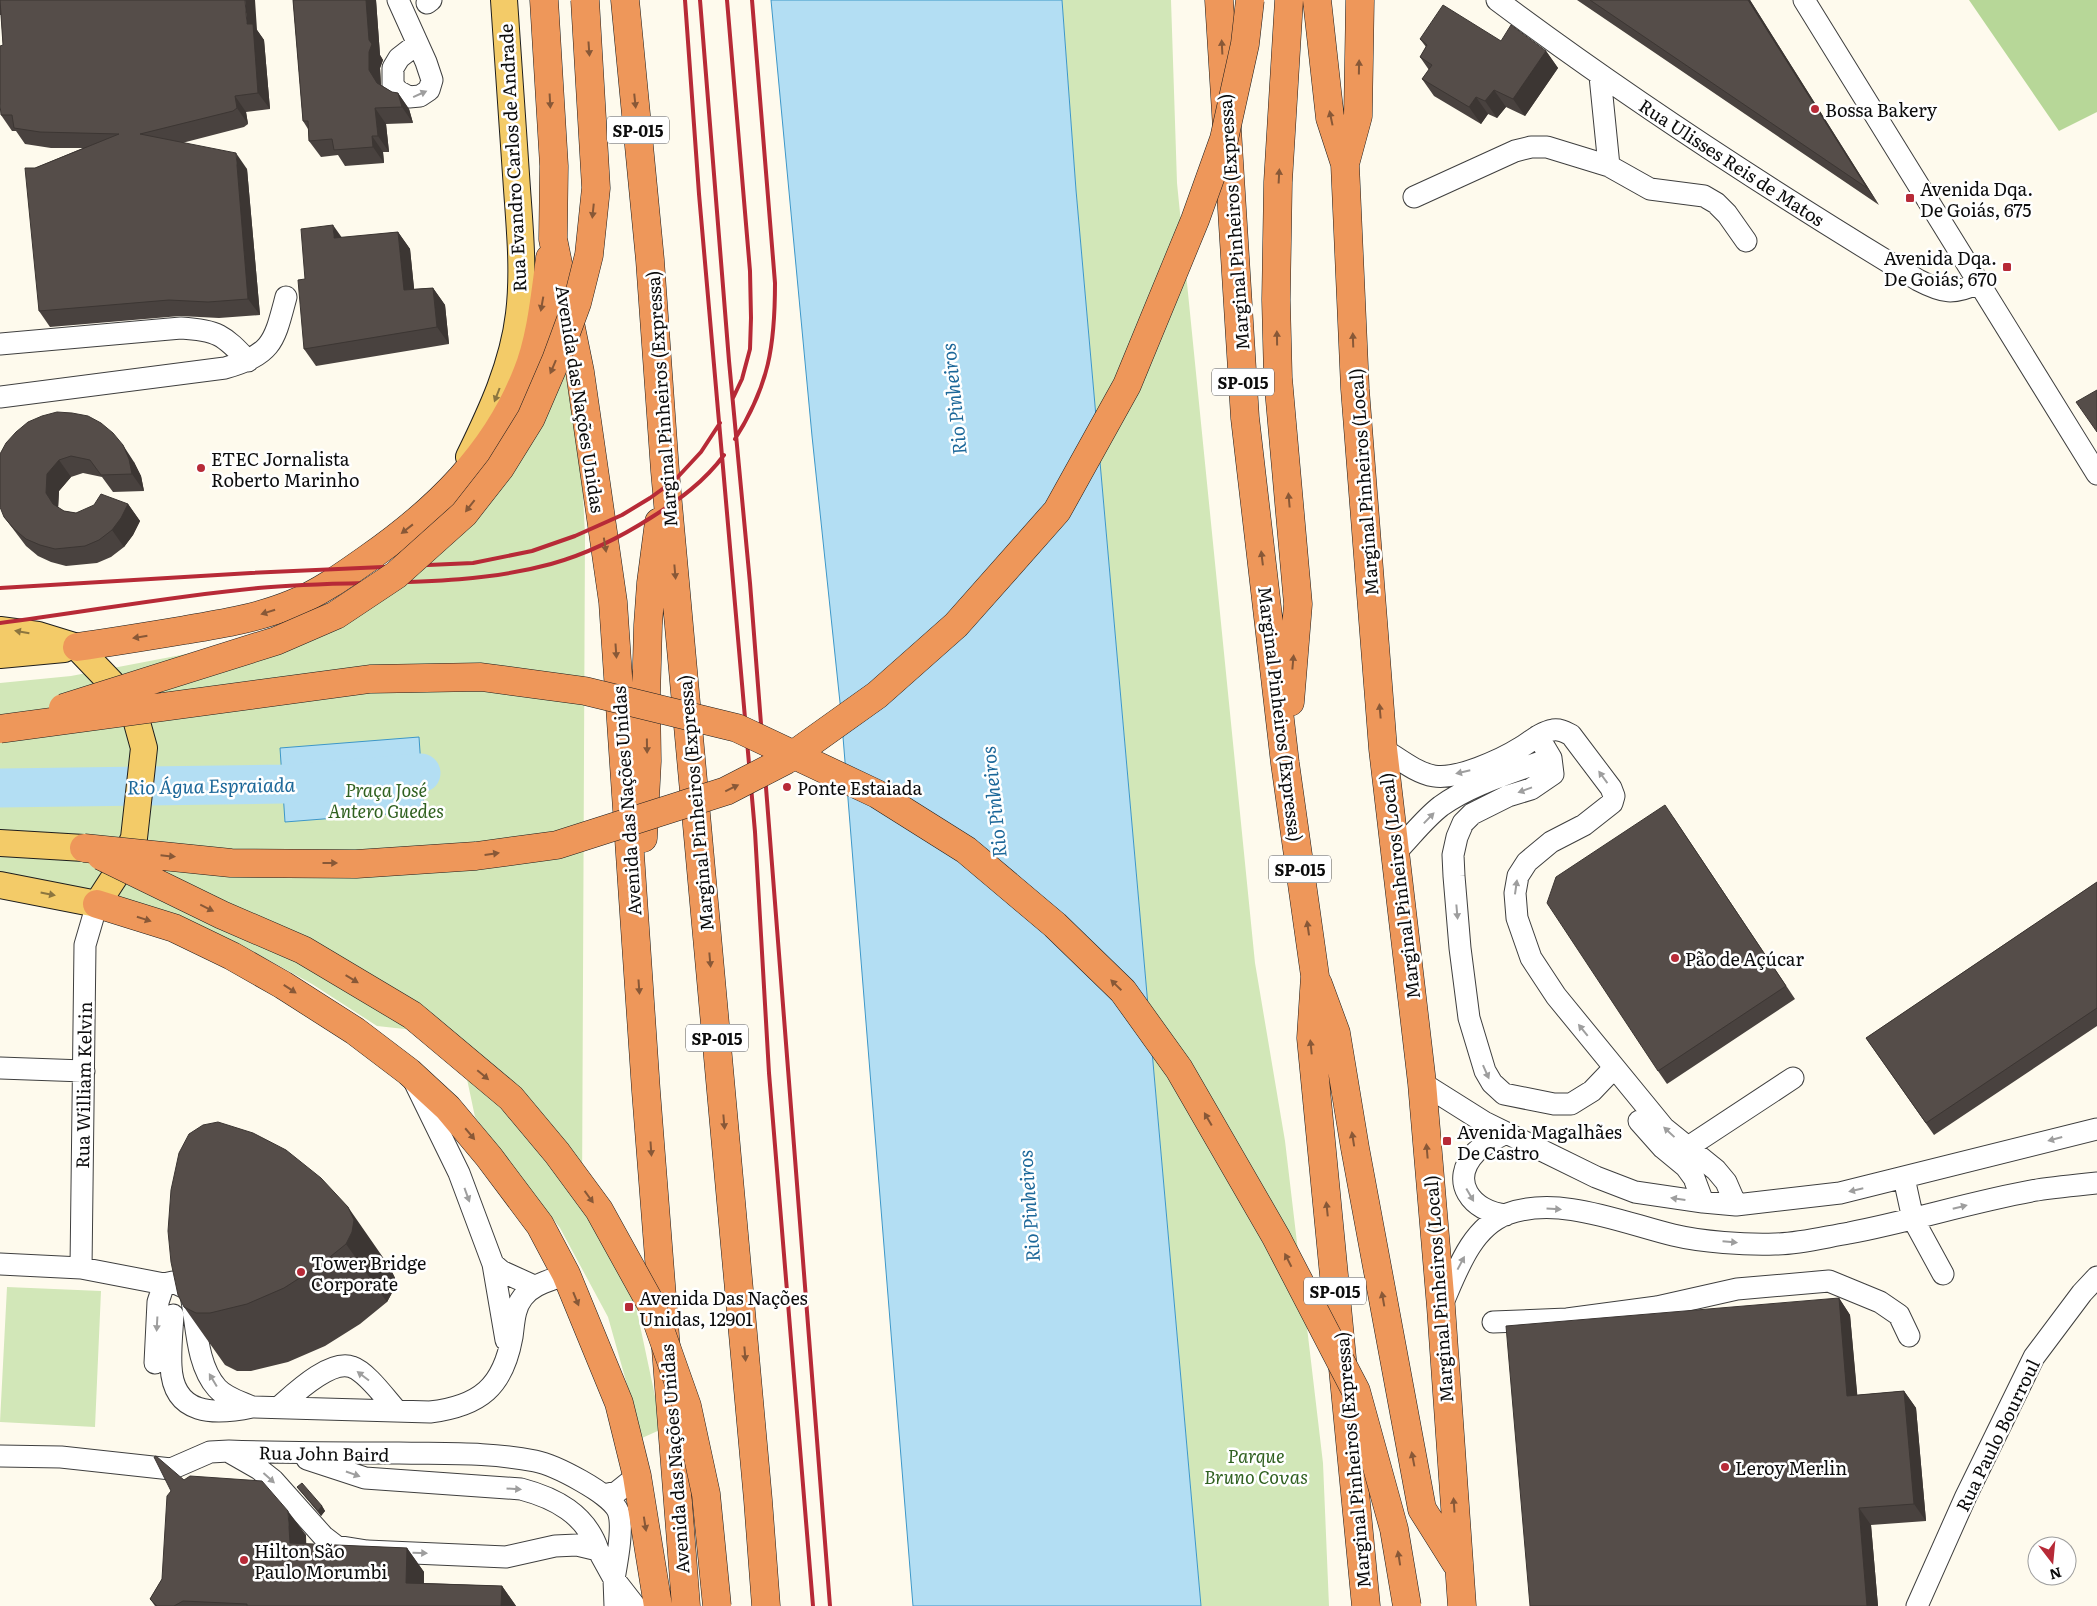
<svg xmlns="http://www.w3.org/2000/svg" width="2097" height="1606" viewBox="0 0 2097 1606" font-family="Literata,serif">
<rect width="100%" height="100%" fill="#fefaed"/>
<path fill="#d2e7b8" d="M1062,0H1171L1177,183L1255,963L1285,1141L1323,1463L1329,1606H1201L1076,190Z
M563,371L577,380L585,534L582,1200L635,1302L662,1429L642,1438L608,1317L560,1228L475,1117L467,1079L414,1030L377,1026L312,984L247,948L176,919L0,886V683L71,676L223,647L313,615L425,544Z
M7,1287L101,1291L95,1427L0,1422Z"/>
<path fill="#b7d798" d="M1969,0H2097V112L2059,131Z"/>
<path fill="#b3def3" stroke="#3d97c8" d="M771,0H1062L1076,190L1201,1606H913L841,712L812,436Z
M419,737L424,811L285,822L280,748Z"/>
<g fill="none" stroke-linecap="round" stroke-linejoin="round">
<path stroke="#b3def3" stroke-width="39" d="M0,788L283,784L421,773"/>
<defs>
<path id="minor" d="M398,0L426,62L432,80L429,90L420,96L409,97L398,91L393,85V68L399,58L417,44
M1497,0C1632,101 1774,193 1918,280C1943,293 1953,295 1979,283
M1804,0L2097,474
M427,3L431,0
M1600,76L1609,166L1650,189L1704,196L1716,203L1727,214L1746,241
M1414,197L1515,151L1531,147H1547L1609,166
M0,344L181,328C217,330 224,335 248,361
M0,397L225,368C273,354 274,342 286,297
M1538,736L1551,758L1553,774L1531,789L1508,796L1472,814L1463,823L1457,837L1453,855L1454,876L1460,948L1469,1018L1485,1071L1492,1083L1504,1094L1554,1104H1571L1592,1091L1614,1068
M1383,749C1398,758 1416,773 1434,776C1456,780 1501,760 1520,748C1530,742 1541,732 1553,730C1560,729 1565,732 1571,735L1611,788L1614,796L1612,803L1584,825L1551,842L1527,862L1518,876L1515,893L1517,918L1531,958L1556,996L1664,1128L1716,1170L1726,1182L1736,1205
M1395,853C1410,838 1424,819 1441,806C1473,783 1515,772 1551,758
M0,1068L84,1071
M415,1083L459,1173L493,1264L506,1340
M1422,1083L1484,1122L1596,1177L1635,1192L1703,1202L1736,1205L1840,1193L2097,1129
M1639,1121L1663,1148L1686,1167L1694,1178L1703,1202
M1506,1133C1496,1138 1484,1144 1476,1152C1448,1181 1472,1212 1506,1215
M1676,1155L1793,1078
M1904,1178L1913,1219L1943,1274
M0,1264L81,1268L164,1284
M493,1264L501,1271L534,1286
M81,1268L85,945L97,904
M1441,1307C1456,1274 1470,1228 1507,1214C1559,1195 1623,1223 1673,1235C1702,1242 1745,1245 1775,1244C1799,1244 1825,1237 1849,1233C1912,1221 1974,1201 2037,1190C2057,1187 2077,1185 2097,1183
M173,1315C172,1332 170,1349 171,1366C173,1416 215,1415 252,1407L430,1412C480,1406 503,1387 512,1337C514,1323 514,1308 523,1297C534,1283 551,1281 566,1274
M1493,1322L1567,1319L1657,1307L1737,1289L1829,1281L1880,1302L1899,1315L1909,1336
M155,1363L158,1302L164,1284L173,1282L190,1290C197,1321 195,1363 217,1388C226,1398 241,1402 252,1407
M279,1407C294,1394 330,1359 352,1367C367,1372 386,1399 397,1411
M231,1453L259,1469L273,1480L323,1536L336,1546L367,1551L506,1557L555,1546L577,1545L598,1550L614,1579L615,1606
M0,1456L61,1457L171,1469L210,1452L229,1451C285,1453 342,1453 399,1453C445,1454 490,1452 535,1461C555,1465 610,1493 618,1511C624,1526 617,1562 614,1579L635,1606
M307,1459L365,1478L521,1489C555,1498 586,1514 598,1550
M604,1495L617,1492L637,1476
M1917,1606L1966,1496L2034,1357L2082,1293L2097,1277"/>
<path id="major" d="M469,457C491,412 513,365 519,314C524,273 520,231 517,189C513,126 508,63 504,0
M0,630L38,635L77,647L123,695L136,719L144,748L134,838L121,867L97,904L0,885
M0,655L64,649
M0,843L84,848"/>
<path id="highway" d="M544,0L554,166L553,239L580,372L613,602L646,1091L686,1606
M625,0L650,260L665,471L758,1500L766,1606
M1219,0L1245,418L1285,763L1315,976L1311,1038L1366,1606
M1289,0L1278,182L1276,300L1278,378L1298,604L1290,702
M1317,0L1330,118L1345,164L1355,389L1383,749L1422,1083L1441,1307L1462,1606
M1345,164L1358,116L1360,0
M77,647C113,642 149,636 185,630C221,624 258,618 292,604C319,593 343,576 367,559C436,511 496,453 527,373C541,339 545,294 550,258
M643,838L647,761L646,699L648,625L651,583L659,522
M97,904L174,928L232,956L283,985L355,1031L409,1072L448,1108L489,1157L540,1225L566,1274L619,1403L637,1476L658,1606
M1318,984L1336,1033L1355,1148L1422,1509L1456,1563"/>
</defs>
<use href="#minor" stroke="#3f3f3f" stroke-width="23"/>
<use href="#major" stroke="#1d1d1d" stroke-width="28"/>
<use href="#highway" stroke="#1d1d1d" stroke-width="29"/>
<use href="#minor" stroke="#fff" stroke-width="21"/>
<use href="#major" stroke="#f3cb68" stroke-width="26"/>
<use href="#highway" stroke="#ee975a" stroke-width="28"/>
<path stroke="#b72a37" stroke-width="4" d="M685,0L699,194L755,832L769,1073L813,1606
M700,0L729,361L750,583L830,1606
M727,0L750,271L751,318L750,349L742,379L733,398
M735,439C769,385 775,346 775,283L752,0
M0,588L251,573L473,563L532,551L575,536L622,515L650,498L675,480L701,452L720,423
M0,623C86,612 172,596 258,588C356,578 456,590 551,564C587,554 621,537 652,517C679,500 705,481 724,455"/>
<defs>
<path id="highway-bridge" d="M63,708L276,641L336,615L396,575L464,514L500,468L531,418L556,360L577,303L589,255L596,188L585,0
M0,729L370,679L481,677L585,691L737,728L877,794L966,850L1055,925L1123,991L1179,1069L1276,1237L1356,1391L1394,1529L1407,1606
M84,848L231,863L356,864L476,856L557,845L726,791L786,760L877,695L956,625L1057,511L1127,385L1195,220L1224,139L1245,44L1250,0
M101,856L222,915L303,950L412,1015L511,1098L557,1153L599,1210L651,1304L687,1406L706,1494L717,1606"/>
</defs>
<use href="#highway-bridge" stroke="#1d1d1d" stroke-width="29" stroke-linecap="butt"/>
<use href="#highway-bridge" stroke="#ee975a" stroke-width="28"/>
</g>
<path fill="#49423f" d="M0,0L257,30L264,40L270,109L246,112L248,124L244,127L182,143L247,169L260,315L219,318L180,316L50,327L39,311L35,168L83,148H51L25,144L16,131H12L1,115L3,45L1,15H0Z
M293,0H376L380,55L383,60L380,68L381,85L392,92L398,93L409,109L413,123L386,124L389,152H383L384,163L345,166L338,155L321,157L309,141L308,129L303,121Z
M1577,0H1750L1879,205Z
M1420,39L1501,41L1546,51L1558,68L1525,116L1506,107L1497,118L1488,114L1481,124L1434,96L1422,79L1429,70L1420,57L1426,47Z
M398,232L410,249L414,289L433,288L445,305L449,344L316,366L304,349L305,279L341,238Z
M6,443L134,462L141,476L144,491L113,492L102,477L83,473L71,477L59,491L58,508L64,511L76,513L128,504L140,521L133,535L124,547L111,557L97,563L66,566L51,562L38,556L26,546L4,517Z
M1674,818L1795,999L1667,1084L1658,1071Z
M2097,882V1026L1934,1135L1866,1038Z
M321,1178L389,1266L395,1278L393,1291L387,1302L360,1324L325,1346L288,1362L251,1371H237L225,1365L184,1307Z
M1839,1298L1850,1315L1857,1395L1904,1391L1916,1408L1926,1521L1871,1525L1878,1606H1530Z
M184,1480L306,1535V1544L407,1548L424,1572V1583L502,1586L516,1606H155L150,1599L162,1579Z
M297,1487L322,1506L325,1511L321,1516Z"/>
<path fill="#3c3633" d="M245,0H255L257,30L264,40L270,109L258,93L247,24Z
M366,0H376L380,55L383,60L380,68L381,86L377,83L369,70V40Z
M1748,0H1750L1879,205L1867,188Z
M1546,51L1558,68L1525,116L1513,99Z
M1494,90L1506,107L1497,118L1485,101Z
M398,93L409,109L413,123L402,107Z
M235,96L246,112L248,124L237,108Z
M1476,97L1488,114L1481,124L1469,107Z
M375,108L386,124L389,152L378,136Z
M372,136L383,152L384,163L373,147Z
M236,153L247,169L260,315L248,299Z
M333,225L345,242L334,238Z
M398,232L410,249L416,307L404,290Z
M433,288L445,305L449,344L437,327Z
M123,445L134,462L141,476L144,491L132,474Z
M59,460L71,477L59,491L58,510L53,504L46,493L47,474Z
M128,504L140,521L133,535L124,547L112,530Z
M348,1207L389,1266L395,1278L393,1291L387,1302L346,1244Z
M1839,1298L1850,1315L1859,1413L1847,1396Z
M1904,1391L1916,1408L1926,1521L1914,1504Z
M322,1506L325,1511L321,1516L318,1511Z
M1859,1508L1871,1525L1878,1606H1867Z
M288,1511L306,1535L307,1568L290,1543Z
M407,1548L424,1572L423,1606L406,1583Z
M502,1586L516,1606H501Z"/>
<path fill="#554d49" stroke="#3c3633" d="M0,0H245L247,24H253L258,93L235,96L237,108L233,111L140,134L236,153L248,299L208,302L169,300L39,311L25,168H35L119,134L40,132L14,128L12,115H1L0,104V46L3,45Z
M293,0H366L369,40L372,44L369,52V70L377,83L392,92L398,93L402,107L375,108L378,136H372L373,147L334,150L332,139L309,141L308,121H303Z
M1590,0H1748L1867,188Z
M1443,5L1501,41L1511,25L1546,51L1513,99L1494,90L1485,101L1476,97L1469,107L1422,79L1432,65L1420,57L1427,45L1420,39Z
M333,225L334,238L398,232L404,290L433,288L437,327L304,349L298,280L305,279L301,229Z
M2097,390V432L2076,402Z
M57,412L72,413L88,416L101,423L113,433L123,445L129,459L132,474L101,475L90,460L71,456L59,460L47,474L46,493L53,504L64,511L76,513L94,505L101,494L128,504L121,518L112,530L99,540L85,546L55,549L40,545L26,539L14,529L4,517L0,507V454L6,443L16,432L28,422L42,416Z
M1665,805L1786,986L1658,1071L1547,903L1556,877Z
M2097,882V1008L1926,1123L1866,1038Z
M218,1122L253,1133L286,1150L321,1178L348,1207L354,1220L352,1232L346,1244L320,1265L284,1288L247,1304L210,1313H196L184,1307L178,1295L171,1262L168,1231L171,1190L179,1153L189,1134L203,1125Z
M1839,1298L1847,1396L1904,1391L1914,1504L1859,1508L1867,1606H1530L1506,1326Z
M156,1456L184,1480L190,1476L262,1481L288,1511L290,1543L407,1548L406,1583L502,1586L501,1606H247V1604L183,1601L174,1606H157L150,1599L162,1579L167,1496L171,1491L154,1457Z
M302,1483L322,1506L318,1511L297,1487Z"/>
<defs><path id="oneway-solid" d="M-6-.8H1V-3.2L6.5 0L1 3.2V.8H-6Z" transform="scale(1.25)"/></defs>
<g fill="#885837">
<use href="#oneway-solid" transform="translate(1222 47) rotate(-93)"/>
<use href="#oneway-solid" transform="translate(589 49) rotate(86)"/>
<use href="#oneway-solid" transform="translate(1359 67) rotate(-89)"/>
<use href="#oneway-solid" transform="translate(550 101) rotate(87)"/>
<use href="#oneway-solid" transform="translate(635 101) rotate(84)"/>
<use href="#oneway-solid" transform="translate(1331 118) rotate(-102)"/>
<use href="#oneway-solid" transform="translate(1279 176) rotate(-87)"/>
<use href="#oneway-solid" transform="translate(593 211) rotate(96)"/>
<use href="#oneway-solid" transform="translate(542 304) rotate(100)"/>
<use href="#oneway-solid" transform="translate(1277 338) rotate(-91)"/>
<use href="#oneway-solid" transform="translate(1353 340) rotate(-92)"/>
<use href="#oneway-solid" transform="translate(553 367) rotate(113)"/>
<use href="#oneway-solid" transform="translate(1289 500) rotate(-95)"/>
<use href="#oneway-solid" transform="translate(470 506) rotate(128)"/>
<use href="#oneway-solid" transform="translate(407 529) rotate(142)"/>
<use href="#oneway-solid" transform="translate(605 545) rotate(81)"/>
<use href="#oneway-solid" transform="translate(1262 558) rotate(-97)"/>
<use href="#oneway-solid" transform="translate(675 572) rotate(85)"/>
<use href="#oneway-solid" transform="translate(268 612) rotate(162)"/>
<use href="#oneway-solid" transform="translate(140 637) rotate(171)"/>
<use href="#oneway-solid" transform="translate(616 651) rotate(86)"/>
<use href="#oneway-solid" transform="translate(1293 662) rotate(-85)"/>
<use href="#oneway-solid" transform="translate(1380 711) rotate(-95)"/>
<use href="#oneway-solid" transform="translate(647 746) rotate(89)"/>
<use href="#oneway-solid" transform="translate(732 788) rotate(-26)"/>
<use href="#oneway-solid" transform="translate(492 854) rotate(-8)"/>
<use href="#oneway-solid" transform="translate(168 856) rotate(6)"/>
<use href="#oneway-solid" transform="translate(330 863)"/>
<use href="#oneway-solid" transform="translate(207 908) rotate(26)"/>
<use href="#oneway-solid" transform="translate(144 919) rotate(18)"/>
<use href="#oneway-solid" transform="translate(1308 928) rotate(-98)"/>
<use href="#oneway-solid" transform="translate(710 960) rotate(85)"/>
<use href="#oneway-solid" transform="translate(352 979) rotate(31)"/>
<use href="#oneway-solid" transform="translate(1116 985) rotate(-136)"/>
<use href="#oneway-solid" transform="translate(639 987) rotate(86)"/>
<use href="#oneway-solid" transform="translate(290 989) rotate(33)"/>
<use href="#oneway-solid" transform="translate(1311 1047) rotate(-96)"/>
<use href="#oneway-solid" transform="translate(483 1075) rotate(40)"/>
<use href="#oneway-solid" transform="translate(1208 1119) rotate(-120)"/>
<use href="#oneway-solid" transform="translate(724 1122) rotate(85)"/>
<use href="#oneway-solid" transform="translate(470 1134) rotate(50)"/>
<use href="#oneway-solid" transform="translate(1353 1139) rotate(-99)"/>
<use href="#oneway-solid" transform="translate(651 1149) rotate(86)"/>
<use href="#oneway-solid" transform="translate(1427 1151) rotate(-95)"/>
<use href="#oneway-solid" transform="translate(589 1197) rotate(54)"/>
<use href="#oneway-solid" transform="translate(1327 1209) rotate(-96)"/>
<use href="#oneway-solid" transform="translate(1288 1260) rotate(-117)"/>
<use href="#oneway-solid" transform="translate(576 1299) rotate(68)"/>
<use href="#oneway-solid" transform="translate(1383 1299) rotate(-100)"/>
<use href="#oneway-solid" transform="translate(745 1354) rotate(85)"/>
<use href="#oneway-solid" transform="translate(1413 1459) rotate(-101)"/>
<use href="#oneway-solid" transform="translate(1454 1505) rotate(-94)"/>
<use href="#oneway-solid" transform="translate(645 1524) rotate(81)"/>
<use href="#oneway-solid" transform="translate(1399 1558) rotate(-99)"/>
</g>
<g fill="#9e9e9e">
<use href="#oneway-solid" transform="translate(420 94) rotate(-24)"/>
<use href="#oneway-solid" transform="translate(1463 772) rotate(167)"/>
<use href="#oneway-solid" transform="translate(1603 777) rotate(-126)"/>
<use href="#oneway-solid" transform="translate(1525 790) rotate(160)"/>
<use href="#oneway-solid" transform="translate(1429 818) rotate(-46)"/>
<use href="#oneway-solid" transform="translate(1516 887) rotate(-82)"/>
<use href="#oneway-solid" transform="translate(1457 912) rotate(85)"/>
<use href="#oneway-solid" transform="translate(1583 1030) rotate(-129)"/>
<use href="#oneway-solid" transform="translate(1486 1072) rotate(66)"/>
<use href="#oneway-solid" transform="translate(1669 1132) rotate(-137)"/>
<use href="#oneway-solid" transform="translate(2055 1139) rotate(165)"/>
<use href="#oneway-solid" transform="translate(1856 1190) rotate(167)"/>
<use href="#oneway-solid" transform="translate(467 1195) rotate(70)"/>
<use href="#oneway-solid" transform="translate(1470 1195) rotate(60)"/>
<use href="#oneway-solid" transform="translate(1678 1199) rotate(-172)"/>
<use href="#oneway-solid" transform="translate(1960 1207) rotate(-14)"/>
<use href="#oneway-solid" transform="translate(1554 1209) rotate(4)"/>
<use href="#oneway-solid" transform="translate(1730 1242) rotate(5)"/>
<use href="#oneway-solid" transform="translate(1461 1263) rotate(-62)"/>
<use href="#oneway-solid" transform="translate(157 1324) rotate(93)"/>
<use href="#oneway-solid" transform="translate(363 1376) rotate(-143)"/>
<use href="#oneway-solid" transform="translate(213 1380) rotate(-121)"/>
<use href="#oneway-solid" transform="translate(353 1474) rotate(19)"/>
<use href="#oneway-solid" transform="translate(269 1478) rotate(42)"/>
<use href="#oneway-solid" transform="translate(514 1489) rotate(4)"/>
<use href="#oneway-solid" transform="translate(420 1553) rotate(2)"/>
</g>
<g fill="#8b753f">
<use href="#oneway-solid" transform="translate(497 395) rotate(111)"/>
<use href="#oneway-solid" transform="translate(22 632) rotate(-170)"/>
<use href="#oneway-solid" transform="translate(48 894) rotate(11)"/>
</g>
<g fill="#b72a37" stroke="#fff" stroke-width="2">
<circle cx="1815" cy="109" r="5"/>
<rect x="1905" y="193" width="10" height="10" rx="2.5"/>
<rect x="2002" y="262" width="10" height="10" rx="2.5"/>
<circle cx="201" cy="468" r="5"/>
<circle cx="787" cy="787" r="5"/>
<circle cx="1675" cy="958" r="5"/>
<rect x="1442" y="1136" width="10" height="10" rx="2.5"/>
<circle cx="301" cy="1272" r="5"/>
<rect x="624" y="1302" width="10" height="10" rx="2.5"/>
<circle cx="1725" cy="1467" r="5"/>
<circle cx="244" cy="1560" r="5"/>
</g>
<g text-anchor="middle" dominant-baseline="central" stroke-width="5" stroke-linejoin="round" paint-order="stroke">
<g fill="#fff" stroke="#555" stroke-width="1">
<rect x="607" y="116.5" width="62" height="27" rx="4"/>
<rect x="1212" y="368.5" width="62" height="27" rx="4"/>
<rect x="1269" y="855.5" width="62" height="27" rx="4"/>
<rect x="686" y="1024.5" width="62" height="27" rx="4"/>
<rect x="1304" y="1277.5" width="62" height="27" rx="4"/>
</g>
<g font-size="16" font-weight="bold" fill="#0c0c0c">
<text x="638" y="130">SP-015</text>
<text x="1243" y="382">SP-015</text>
<text x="1300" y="869">SP-015</text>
<text x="717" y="1038">SP-015</text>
<text x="1335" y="1291">SP-015</text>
</g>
<g font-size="18" fill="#0c0c0c" stroke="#fff" text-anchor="start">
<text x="1825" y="109">Bossa Bakery</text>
<text x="1920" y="188">Avenida Dqa.<tspan x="1920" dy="21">De Goiás, 675</tspan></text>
<text x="1997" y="257" text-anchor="end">Avenida Dqa.<tspan x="1997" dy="21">De Goiás, 670</tspan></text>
<text x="211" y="458">ETEC Jornalista<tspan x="211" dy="21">Roberto Marinho</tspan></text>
<text x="797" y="787">Ponte Estaiada</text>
<text x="1685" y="958">Pão de Açúcar</text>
<text x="1457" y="1131">Avenida Magalhães<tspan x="1457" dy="21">De Castro</tspan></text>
<text x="311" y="1262">Tower Bridge<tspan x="311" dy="21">Corporate</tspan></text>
<text x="639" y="1297">Avenida Das Nações<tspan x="639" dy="21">Unidas, 12901</tspan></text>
<text x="1735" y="1467">Leroy Merlin</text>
<text x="254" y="1550">Hilton São<tspan x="254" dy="21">Paulo Morumbi</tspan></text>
</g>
<g font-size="18" fill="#0c0c0c" stroke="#fff">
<text transform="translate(512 158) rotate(-93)">Rua Evandro Carlos de Andrade</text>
<text transform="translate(1732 162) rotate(33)">Rua Ulisses Reis de Matos</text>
<text transform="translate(1233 222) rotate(-94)">Marginal Pinheiros (Expressa)</text>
<text transform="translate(581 399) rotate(81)">Avenida das Nações Unidas</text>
<text transform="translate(661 399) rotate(-94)">Marginal Pinheiros (Expressa)</text>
<text transform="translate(1363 482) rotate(-94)">Marginal Pinheiros (Local)</text>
<text transform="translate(1281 714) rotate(83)">Marginal Pinheiros (Expressa)</text>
<text transform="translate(626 801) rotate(-94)">Avenida das Nações Unidas</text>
<text transform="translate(695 803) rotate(-95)">Marginal Pinheiros (Expressa)</text>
<text transform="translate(1399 886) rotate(-97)">Marginal Pinheiros (Local)</text>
<text transform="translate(83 1085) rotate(-89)">Rua William Kelvin</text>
<text transform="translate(1438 1289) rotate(-94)">Marginal Pinheiros (Local)</text>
<text transform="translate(1997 1435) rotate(-64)">Rua Paulo Bourroul</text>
<text transform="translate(324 1453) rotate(1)">Rua John Baird</text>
<text transform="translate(674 1459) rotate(-94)">Avenida das Nações Unidas</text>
<text transform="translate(1352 1460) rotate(-95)">Marginal Pinheiros (Expressa)</text>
</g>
<g font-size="18" font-style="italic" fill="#306120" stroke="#fff">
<text x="386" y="789">Praça José<tspan x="386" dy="21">Antero Guedes</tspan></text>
<text x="1256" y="1455">Parque<tspan x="1256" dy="21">Bruno Covas</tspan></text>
</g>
<g font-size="19" font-style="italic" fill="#1b6799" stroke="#fff">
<text transform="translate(953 399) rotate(-96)">Rio Pinheiros</text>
<text transform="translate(211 785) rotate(-1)">Rio Água Espraiada</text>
<text transform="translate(993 802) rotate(-96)">Rio Pinheiros</text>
<text transform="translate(1028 1206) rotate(-94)">Rio Pinheiros</text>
</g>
</g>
<g transform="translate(2052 1561) rotate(164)"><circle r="24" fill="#ffffff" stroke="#9e9e9e"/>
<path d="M0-4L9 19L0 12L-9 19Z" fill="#b72a37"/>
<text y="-8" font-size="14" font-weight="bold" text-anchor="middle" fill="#0c0c0c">N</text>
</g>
</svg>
